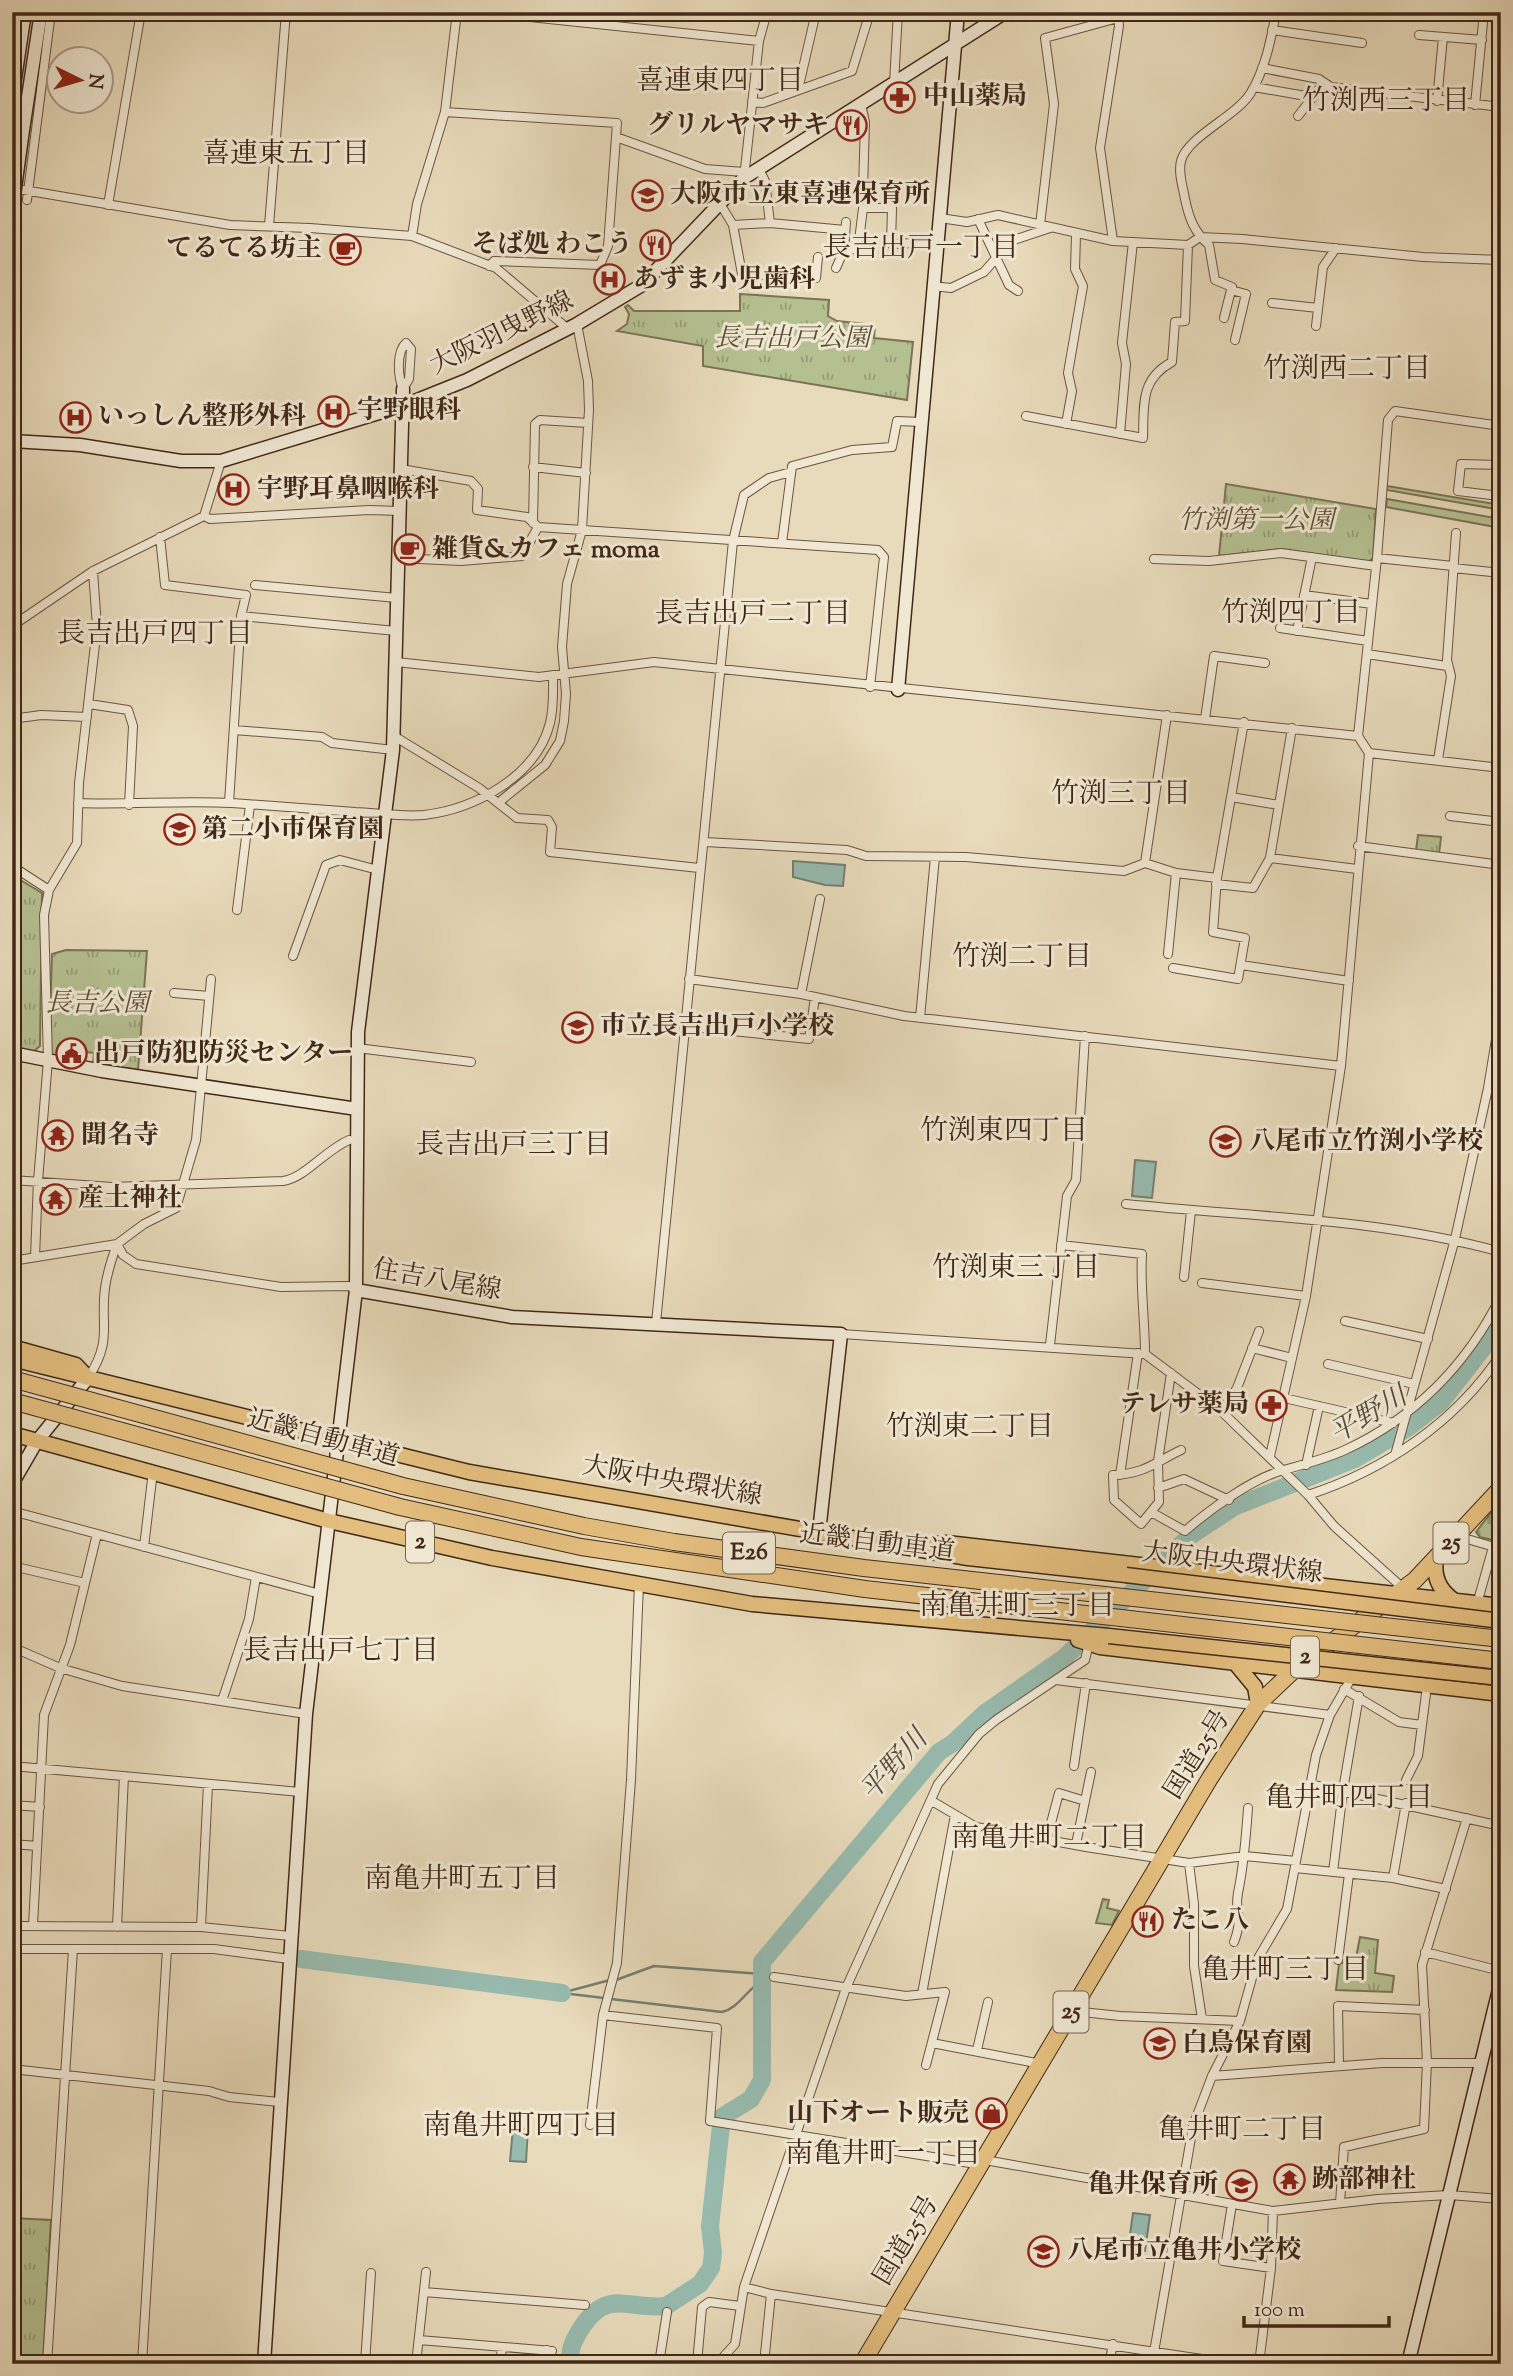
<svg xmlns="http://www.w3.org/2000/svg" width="1513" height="2376" viewBox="0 0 1513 2376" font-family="'Sorts Mill Goudy','Noto Serif JP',serif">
<defs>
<pattern id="cemetery-stones" width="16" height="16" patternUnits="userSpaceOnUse" patternTransform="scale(1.75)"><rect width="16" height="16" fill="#b5c091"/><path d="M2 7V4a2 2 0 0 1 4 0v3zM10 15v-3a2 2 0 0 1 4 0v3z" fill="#959c75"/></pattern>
<pattern id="park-tufts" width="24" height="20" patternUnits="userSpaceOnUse" patternTransform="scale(1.75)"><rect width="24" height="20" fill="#b5c091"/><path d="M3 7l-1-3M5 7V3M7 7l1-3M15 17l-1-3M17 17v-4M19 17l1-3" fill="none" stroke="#959c75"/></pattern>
</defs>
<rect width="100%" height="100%" fill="#e8dbbb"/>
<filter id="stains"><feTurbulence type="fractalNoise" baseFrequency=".00286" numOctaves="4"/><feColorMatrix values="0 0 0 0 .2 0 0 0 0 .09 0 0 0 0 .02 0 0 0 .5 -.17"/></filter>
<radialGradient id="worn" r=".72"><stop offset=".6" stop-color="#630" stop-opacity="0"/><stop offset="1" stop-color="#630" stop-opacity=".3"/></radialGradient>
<path fill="#b5c091" stroke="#7b7454" stroke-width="2" d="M1387,486L1501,505V510L1387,490Z
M1387,499L1501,519V528L1386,507Z"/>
<path fill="url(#cemetery-stones)" stroke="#7b7454" stroke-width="2" d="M1501,1500V1542L1480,1537L1476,1532Z"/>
<path fill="url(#park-tufts)" stroke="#7b7454" stroke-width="2" d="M740,294L829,300L828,316L837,321L875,325L874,338L913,342L907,400L703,366V346L617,331L627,324L629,314L625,307L628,305L634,311H740Z
M1226,484L1376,509L1373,558L1368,562L1281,549L1219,556Z
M1418,835L1441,837L1439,854L1416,851Z
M12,875L42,893L40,1046L33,1052L12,1048Z
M66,950L147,951L138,1070L93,1063L94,1053L67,1049L65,1059L55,1058L49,1050L52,954Z
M959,1825L977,1831L976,1839L957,1837Z
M1103,1899L1109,1900L1107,1908L1119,1911L1112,1925L1096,1923Z
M1360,1937L1378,1940L1375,1973L1394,1976L1392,1992L1336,1990L1339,1964L1356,1958Z
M12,2218L51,2220L43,2364L12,2363Z"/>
<path fill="#97bbaf" stroke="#758073" stroke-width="2" d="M793,861L845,865L843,886L825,885L793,877Z
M1135,1160L1156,1162L1152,1198L1132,1196Z
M513,2128L528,2129L526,2162L510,2161Z
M1133,2213L1150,2215L1145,2251L1128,2249Z"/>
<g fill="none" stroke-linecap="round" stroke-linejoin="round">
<path stroke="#758073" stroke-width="2.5" d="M616,1980L654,1966L762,1974
M565,1992L610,1980
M562,1993L604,1998
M611,1999L722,2012C739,2008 746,1990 762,1981"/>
<path stroke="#97bbaf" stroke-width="18" d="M301,1959L562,1993
M570,2364C569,2349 574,2339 582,2327C608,2288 628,2310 666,2306L700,2284L711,2268L713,2253L710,2226L722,2117L751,2099L762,2080V1962L939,1752L953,1743L985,1713L1065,1657L1190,1536L1234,1507L1355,1459L1409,1427L1441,1402L1501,1325"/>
<defs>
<path id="street" d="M481,12L759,41
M1272,30L1362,43
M1419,35L1482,40
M12,38L16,12
M1262,68L1319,79L1331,87L1501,107
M894,83L898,12
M1254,87L1312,97
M798,90L816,12
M1437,101L1443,37
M752,102L763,103L852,71L867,22
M861,104L865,122L863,190
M1475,105L1484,12
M445,112L617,123L608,246L600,265L494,261L489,266
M1298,116L1323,84
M616,137L705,169L744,172
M759,169L765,181L770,223
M744,178L759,41L767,12
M12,188L230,225L310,228L412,236L496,268L568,329
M27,200L51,12
M719,202L733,225L742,274L816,278L818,257
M108,205L141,12
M940,218L967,222L998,215L1113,241L1188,245L1200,237L1242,239L1423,257L1501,260
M978,219L1009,285L1018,291
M733,225L770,223L845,230
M1040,225L1054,104L1045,38L1118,18
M269,226L286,12
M412,236L417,204L445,112L457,12
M1113,241L1100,148L1119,26L1118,12
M844,250L858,249L863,208H892L891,244L937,242
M836,268L844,250L846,222
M932,286L951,288L984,272L1011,241L1050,228
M1272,303L1318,308
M1224,318L1231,290
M1316,326L1323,267L1336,248
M1235,340L1246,294L1231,290L1232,287L1215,280L1209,245C1194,232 1189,218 1185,199C1183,187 1178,173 1181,161C1187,137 1235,117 1250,94C1265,70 1271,40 1276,12
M406,343L411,349L409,379L403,389C398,377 396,352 406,343Z
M1026,416L1143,438C1144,405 1140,379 1172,362L1175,322L1185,321L1188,245
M1066,424L1072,391L1068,373L1083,286L1075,269L1076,235
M1120,434L1126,364L1122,343L1133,242
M1501,465L1461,464L1458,491L1491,495L1501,493
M533,467L586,473
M401,469L471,481L478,489L477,510L527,517L538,527L878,550L884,557L870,687
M204,516L210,519L369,510L399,511
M533,523L535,424L540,420L588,423
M160,537L165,585L246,595L241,616L229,803
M782,543L792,466L852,450L892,447L897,421L921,422
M398,558L461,561L522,556L538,527
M1377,558L1453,566
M1154,559L1209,561L1281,553L1376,566
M1453,568L1501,573
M255,585L397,598
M1304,595L1372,604
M241,616L396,631
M12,626L93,571L204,516L221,461
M1280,628L1368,641
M1297,631L1312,557
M1367,654L1447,666
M396,662L539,677L654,662L1358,736
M89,704L128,710L133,726L129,805
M12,719L41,715L87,717
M1205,719L1214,656L1265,663
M234,730L322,737L332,743L393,750
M394,736L479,788L517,818L548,820L552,827L550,852L699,868
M1369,753L1501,768
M1438,760L1451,676L1447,660L1456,533
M1231,797L1279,805
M78,803C129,805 181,800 232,803C273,806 314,809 355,812C377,813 402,817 424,815C475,809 537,776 550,723C554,707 553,691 553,675
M498,803L545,765L560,741L564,721L566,694L562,647L567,584L582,530L589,410L588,381L577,324
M1450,816L1501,822
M705,842L847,850L866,856L966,857L1124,871L1145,863L1176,873L1217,878
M1358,846L1501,865
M1270,858L1357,869
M1145,863L1167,715
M12,866L49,890
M1216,884L1253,888L1270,858L1292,728
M237,910L250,805
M1168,954L1176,873
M293,956L326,865L340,860L378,870
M1241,965L1349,981
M1173,968L1238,979L1245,938L1213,932L1217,878L1244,722
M689,979L801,994L904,1016L1341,1066
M174,993L209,996
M801,994L820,899
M920,1018L935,857
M684,1026L809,1039L815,997
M357,1048L471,1062
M1488,1088L1501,1092
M12,1180L112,1187L283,1181C305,1178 324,1151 349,1140
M1126,1204C1251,1217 1379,1218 1501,1252
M117,1244L123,1255L136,1264L281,1287L349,1286L356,1290
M1061,1245L1142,1254C1140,1288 1145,1319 1145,1354
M35,1257L38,1181L48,1060L44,915L49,890L77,843L79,783L97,627L93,571
M12,1261L117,1244L144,1224L176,1208L196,1140L211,979
M1184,1277L1191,1211
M1202,1283L1306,1296
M1345,1321L1428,1339
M656,1323L733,541L744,495L769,478L791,472
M841,1334L1145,1354L1221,1411L1308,1495L1334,1526L1404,1589
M1050,1345L1067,1196L1076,1180L1085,1036
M1252,1348L1292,1358
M1328,1364L1414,1384
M1171,1373L1158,1461L1159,1502L1141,1524L1114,1500L1113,1475C1144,1474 1154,1463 1181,1450
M88,1378C113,1340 100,1326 105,1288C107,1273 112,1258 117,1244
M1284,1398L1393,1423
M1221,1411L1237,1388L1259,1331
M1395,1455L1455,1239L1488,1088L1501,1009
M1270,1456L1306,1296L1341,1066L1369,753L1358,736L1377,558L1388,420L1395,411L1501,426
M1306,1465L1319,1406
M1120,1475L1138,1353
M1158,1488L1184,1479L1229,1500
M1308,1495C1385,1470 1456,1422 1501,1354
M12,1511L320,1594
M1151,1512L1185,1531C1209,1510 1253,1478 1284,1470C1305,1464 1325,1459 1345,1450C1414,1418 1467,1365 1501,1296
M1457,1536L1501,1549
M144,1547L153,1471
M12,1566L85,1583
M1477,1604L1493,1547
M12,1647L60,1668L122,1686L306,1714
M1056,1680L1330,1715
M1344,1689L1399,1722L1422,1725
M222,1701L249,1619L256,1577
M12,1766L300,1792
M1074,1766L1086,1683
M1406,1780L1418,1756L1427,1686
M1309,1784L1501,1826
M932,1801L976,1827L1086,1847L1189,1863L1245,1856L1296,1861
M12,1805L40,1807
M1047,1838L1059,1793L1085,1801
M12,1844L37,1846
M1076,1844L1091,1772
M1189,1863L1194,1904V1966L1202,2019
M1295,1868L1393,1878L1446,1889
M1333,1872L1343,1790L1359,1696
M1393,1878L1406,1803
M12,1926L201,1927L290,1936
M33,1926L44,1715L70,1645L97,1534
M117,1927L124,1776
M201,1927L208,1784
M1234,1942C1244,1916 1234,1913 1238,1893C1244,1864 1246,1837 1248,1808
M12,1949H214L289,1959
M1425,1952L1501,1971
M1338,1960L1349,1874
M774,1977L906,1996L945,1992L926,2065
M922,1994L955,1815
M1072,2011L1120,2016L1240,2021
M603,2015L717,2028L710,2121L982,2165
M932,2043L1041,2064
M977,2050L988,2002
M1339,2066L1338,2006L1425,2010
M12,2069L209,2091L229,2097L279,2102
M1212,2076L1382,2063H1481
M590,2125L603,2015L617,1963L631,1780L639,1584
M985,2160L1273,2211L1378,2199L1449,2195L1501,2199
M1340,2203L1344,2147L1424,2129L1427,2062L1422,1965L1467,1818
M1232,2204L1223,2261L1271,2268
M744,2287L771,2294L1235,2364
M424,2292L585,2305
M419,2340L552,2351
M47,2364L73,1949
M142,2364L167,1949
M365,2364L371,2273
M416,2364L426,2272
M500,2364L502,2347
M546,2364L547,2350
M659,2364L667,2312
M697,2364L702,2307L709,2302L740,2306
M717,2364L735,2344L744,2287L846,1988L938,1784L979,1734L996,1720L1085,1660L1089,1643
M764,2364L771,2294
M1109,2364L1113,2344
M1152,2364L1193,2126L1212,2076L1240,2021L1257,1960L1287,1909L1316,1755L1330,1715L1352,1677
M1259,2364L1271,2268L1273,2211"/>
<path id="secondary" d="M12,99L25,12
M23,130L41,12
M12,441L80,445L181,461H221L402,406L467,380L577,324L642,285L744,178L1006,12
M898,690L958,12
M12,1053L102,1071L357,1109
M356,1290L512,1317L841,1334L819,1532
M12,1484L37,1441L88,1378
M264,2364L306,1714L356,1290L358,1032L393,750L403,389
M1408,2364L1501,1981"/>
<path id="primary" d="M12,1347L76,1365L88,1378
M12,1359L469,1472L968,1558L1126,1575
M12,1434L329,1521L492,1558L752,1604L1109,1636
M926,1545L947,1543L1501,1606
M1436,1560C1433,1578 1440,1591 1455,1601
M1078,1640L1100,1647L1501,1694
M1236,1664L1255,1687L1258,1704"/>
<path id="highway" d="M862,2364L1210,1778L1258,1704L1293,1671L1415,1580L1501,1488"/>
</defs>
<use href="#street" stroke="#6b5541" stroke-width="10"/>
<use href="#secondary" stroke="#412818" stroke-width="15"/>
<use href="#primary" stroke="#412818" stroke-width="17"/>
<use href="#highway" stroke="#412818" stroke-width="18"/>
<use href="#street" stroke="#f0e8d3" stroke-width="8"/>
<use href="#secondary" stroke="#f0e8d3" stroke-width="12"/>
<use href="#primary" stroke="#e4be7e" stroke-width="14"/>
<use href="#highway" stroke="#e4be7e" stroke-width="16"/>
<defs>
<path id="secondary-bridge" d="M12,210L23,130"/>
<path id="primary-bridge" d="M1126,1575L1501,1621
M1109,1636L1500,1678"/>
<path id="highway-bridge" d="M12,1379L403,1486L584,1526L674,1542L864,1568L1501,1639
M12,1401L400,1507L581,1547L865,1589L1501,1661"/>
</defs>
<use href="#secondary-bridge" stroke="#412818" stroke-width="15" stroke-linecap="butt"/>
<use href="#primary-bridge" stroke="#412818" stroke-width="17" stroke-linecap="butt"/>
<use href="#highway-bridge" stroke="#412818" stroke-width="18" stroke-linecap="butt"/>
<use href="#secondary-bridge" stroke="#f0e8d3" stroke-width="12"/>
<use href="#primary-bridge" stroke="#e4be7e" stroke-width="14"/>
<use href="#highway-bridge" stroke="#e4be7e" stroke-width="16"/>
</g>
<defs>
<symbol id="pharmacy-ring" viewBox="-11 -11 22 22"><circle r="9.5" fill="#f0e8d3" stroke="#8f2418" stroke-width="1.5"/><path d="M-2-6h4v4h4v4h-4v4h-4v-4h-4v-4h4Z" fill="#8f2418"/></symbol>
<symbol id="restaurant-ring" viewBox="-11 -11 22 22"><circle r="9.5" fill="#f0e8d3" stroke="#8f2418" stroke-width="1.5"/><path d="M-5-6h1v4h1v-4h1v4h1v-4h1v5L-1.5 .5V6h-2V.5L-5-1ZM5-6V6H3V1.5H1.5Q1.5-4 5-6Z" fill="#8f2418"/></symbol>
<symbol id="school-ring" viewBox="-11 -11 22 22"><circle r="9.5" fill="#f0e8d3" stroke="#8f2418" stroke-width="1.5"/><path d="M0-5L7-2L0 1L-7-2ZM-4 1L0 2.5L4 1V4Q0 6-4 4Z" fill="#8f2418"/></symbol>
<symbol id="cafe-ring" viewBox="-11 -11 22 22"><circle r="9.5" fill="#f0e8d3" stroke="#8f2418" stroke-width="1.5"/><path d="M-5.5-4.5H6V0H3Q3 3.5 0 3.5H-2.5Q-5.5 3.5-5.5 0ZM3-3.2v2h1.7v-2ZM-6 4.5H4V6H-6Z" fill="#8f2418"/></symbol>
<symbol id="hospital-ring" viewBox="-11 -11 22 22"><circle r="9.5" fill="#f0e8d3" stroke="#8f2418" stroke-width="1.5"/><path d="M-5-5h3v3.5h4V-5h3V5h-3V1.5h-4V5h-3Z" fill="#8f2418"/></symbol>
<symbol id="civic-ring" viewBox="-11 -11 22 22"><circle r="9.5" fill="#f0e8d3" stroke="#8f2418" stroke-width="1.5"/><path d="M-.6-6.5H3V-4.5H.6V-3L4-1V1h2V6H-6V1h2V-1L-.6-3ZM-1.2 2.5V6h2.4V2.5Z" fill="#8f2418"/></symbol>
<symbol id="temple-ring" viewBox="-11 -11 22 22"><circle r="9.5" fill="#f0e8d3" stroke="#8f2418" stroke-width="1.5"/><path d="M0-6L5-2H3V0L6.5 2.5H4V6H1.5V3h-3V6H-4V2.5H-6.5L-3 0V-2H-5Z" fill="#8f2418"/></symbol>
<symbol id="shop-ring" viewBox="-11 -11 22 22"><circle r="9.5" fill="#f0e8d3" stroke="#8f2418" stroke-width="1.5"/><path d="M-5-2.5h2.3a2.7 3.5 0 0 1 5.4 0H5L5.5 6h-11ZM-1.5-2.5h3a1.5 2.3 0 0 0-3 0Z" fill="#8f2418"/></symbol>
</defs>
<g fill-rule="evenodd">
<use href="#pharmacy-ring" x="882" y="80" width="35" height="35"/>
<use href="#restaurant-ring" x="834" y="108" width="35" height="35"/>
<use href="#school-ring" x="630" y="178" width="35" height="35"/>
<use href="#restaurant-ring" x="638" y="228" width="35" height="35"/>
<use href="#cafe-ring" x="328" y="232" width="35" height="35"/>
<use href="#hospital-ring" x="592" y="262" width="35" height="35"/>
<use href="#hospital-ring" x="316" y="394" width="35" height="35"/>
<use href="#hospital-ring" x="58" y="400" width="35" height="35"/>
<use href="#hospital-ring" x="216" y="472" width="35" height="35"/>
<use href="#cafe-ring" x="392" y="532" width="35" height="35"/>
<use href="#school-ring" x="162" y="812" width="35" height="35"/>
<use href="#school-ring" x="560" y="1010" width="35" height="35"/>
<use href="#civic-ring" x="54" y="1036" width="35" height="35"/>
<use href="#temple-ring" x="40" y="1118" width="35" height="35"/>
<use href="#school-ring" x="1208" y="1124" width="35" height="35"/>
<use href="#temple-ring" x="38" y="1182" width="35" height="35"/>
<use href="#pharmacy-ring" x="1254" y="1388" width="35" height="35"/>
<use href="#restaurant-ring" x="1130" y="1904" width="35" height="35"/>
<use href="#school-ring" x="1142" y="2026" width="35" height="35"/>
<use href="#shop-ring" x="974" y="2096" width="35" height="35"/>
<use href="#temple-ring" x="1272" y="2162" width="35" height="35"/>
<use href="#school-ring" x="1224" y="2168" width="35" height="35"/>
<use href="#school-ring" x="1026" y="2234" width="35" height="35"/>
</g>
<g text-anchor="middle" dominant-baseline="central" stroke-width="6" stroke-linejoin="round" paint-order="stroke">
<g fill="#f0e8d3" stroke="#766250" stroke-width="2">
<rect x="406" y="1521.5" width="28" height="41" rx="5"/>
<rect x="1433.5" y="1522.5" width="35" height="41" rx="5"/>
<rect x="723" y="1532.5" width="52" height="41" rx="5"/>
<rect x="1291" y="1636.5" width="28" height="41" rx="5"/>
<rect x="1053.5" y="1991.5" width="35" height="41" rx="5"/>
</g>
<g font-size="24" font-weight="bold" fill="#412818">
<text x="420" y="1542">2</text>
<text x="1451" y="1543">25</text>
<text x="749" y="1553">E26</text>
<text x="1305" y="1657">2</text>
<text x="1071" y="2012">25</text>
</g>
<g font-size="26" font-weight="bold" fill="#412818" stroke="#f0e8d3" text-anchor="start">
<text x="923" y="97">中山薬局</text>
<text x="829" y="126" text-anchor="end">グリルヤマサキ</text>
<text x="670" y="195">大阪市立東喜連保育所</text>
<text x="633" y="245" text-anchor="end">そば処 わこう</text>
<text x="322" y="249" text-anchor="end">てるてる坊主</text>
<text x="633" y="280">あずま小児歯科</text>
<text x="357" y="411">宇野眼科</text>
<text x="98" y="417">いっしん整形外科</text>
<text x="257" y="490">宇野耳鼻咽喉科</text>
<text x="432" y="550">雑貨&amp;カフェ moma</text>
<text x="202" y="830">第二小市保育園</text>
<text x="600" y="1027">市立長吉出戸小学校</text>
<text x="94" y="1054">出戸防犯防災センター</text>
<text x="81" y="1136">聞名寺</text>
<text x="1249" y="1142">八尾市立竹渕小学校</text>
<text x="78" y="1199">産土神社</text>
<text x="1249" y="1405" text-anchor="end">テレサ薬局</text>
<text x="1171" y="1921">たこ八</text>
<text x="1182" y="2044">白鳥保育園</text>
<text x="969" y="2114" text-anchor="end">山下オート販売</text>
<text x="1312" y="2180">跡部神社</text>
<text x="1218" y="2185" text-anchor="end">亀井保育所</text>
<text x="1067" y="2251">八尾市立亀井小学校</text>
</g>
<g font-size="26" fill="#412818" stroke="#f0e8d3">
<text transform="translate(502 334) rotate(-26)">大阪羽曳野線</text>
<text transform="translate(437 1281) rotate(10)">住吉八尾線</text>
<text transform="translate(323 1439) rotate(15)">近畿自動車道</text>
<text transform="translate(672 1482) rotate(10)">大阪中央環状線</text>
<text transform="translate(877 1544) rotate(7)">近畿自動車道</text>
<text transform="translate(1232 1564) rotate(7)">大阪中央環状線</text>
<text transform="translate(1198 1755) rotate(-58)">国道25号</text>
<text transform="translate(907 2241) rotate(-59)">国道25号</text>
</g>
<g font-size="26" font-style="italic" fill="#5e4e36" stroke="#f0e8d3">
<text x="792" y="339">長吉出戸公園</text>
<text x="1256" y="521">竹渕第一公園</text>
<text x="97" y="1004">長吉公園</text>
</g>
<g font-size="28" fill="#412818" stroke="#f0e8d3">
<text x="720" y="82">喜連東四丁目</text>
<text x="1386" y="102">竹渕西三丁目</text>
<text x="286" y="155">喜連東五丁目</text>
<text x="921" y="249">長吉出戸一丁目</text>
<text x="1347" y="370">竹渕西二丁目</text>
<text x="1291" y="614">竹渕四丁目</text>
<text x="753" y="615">長吉出戸二丁目</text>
<text x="155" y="635">長吉出戸四丁目</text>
<text x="1121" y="795">竹渕三丁目</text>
<text x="1022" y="958">竹渕二丁目</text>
<text x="1004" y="1132">竹渕東四丁目</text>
<text x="514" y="1146">長吉出戸三丁目</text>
<text x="1016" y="1269">竹渕東三丁目</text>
<text x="970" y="1428">竹渕東二丁目</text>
<text x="1017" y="1607">南亀井町三丁目</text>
<text x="341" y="1652">長吉出戸七丁目</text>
<text x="1349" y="1799">亀井町四丁目</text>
<text x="1049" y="1839">南亀井町二丁目</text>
<text x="462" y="1880">南亀井町五丁目</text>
<text x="1285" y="1971">亀井町三丁目</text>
<text x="521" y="2127">南亀井町四丁目</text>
<text x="1242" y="2131">亀井町二丁目</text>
<text x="883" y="2155">南亀井町一丁目</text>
</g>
<g font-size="28" font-style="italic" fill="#564d3e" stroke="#f0e8d3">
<text transform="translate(1369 1416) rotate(-30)">平野川</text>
<text transform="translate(895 1766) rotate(-48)">平野川</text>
</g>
</g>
<rect width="1513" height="2376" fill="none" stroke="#e8dbbb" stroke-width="42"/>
<rect x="14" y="14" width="1485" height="2348" fill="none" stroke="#412818" stroke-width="3.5"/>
<rect x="21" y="21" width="1471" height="2334" fill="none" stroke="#412818" stroke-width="2"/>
<g transform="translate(80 80) rotate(95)"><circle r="33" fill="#f0e8d3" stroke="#aa9b88" stroke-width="2"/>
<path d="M0-5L12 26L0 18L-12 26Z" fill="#8f2418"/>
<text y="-10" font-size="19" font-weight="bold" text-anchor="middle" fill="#412818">N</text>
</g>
<path d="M1244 2316v10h145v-10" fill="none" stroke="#412818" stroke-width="3.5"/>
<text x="1254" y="2316" font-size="21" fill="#412818" stroke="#f0e8d3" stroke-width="5" paint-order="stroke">100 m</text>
<rect width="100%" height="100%" filter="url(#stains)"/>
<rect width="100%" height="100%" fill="url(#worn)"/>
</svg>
